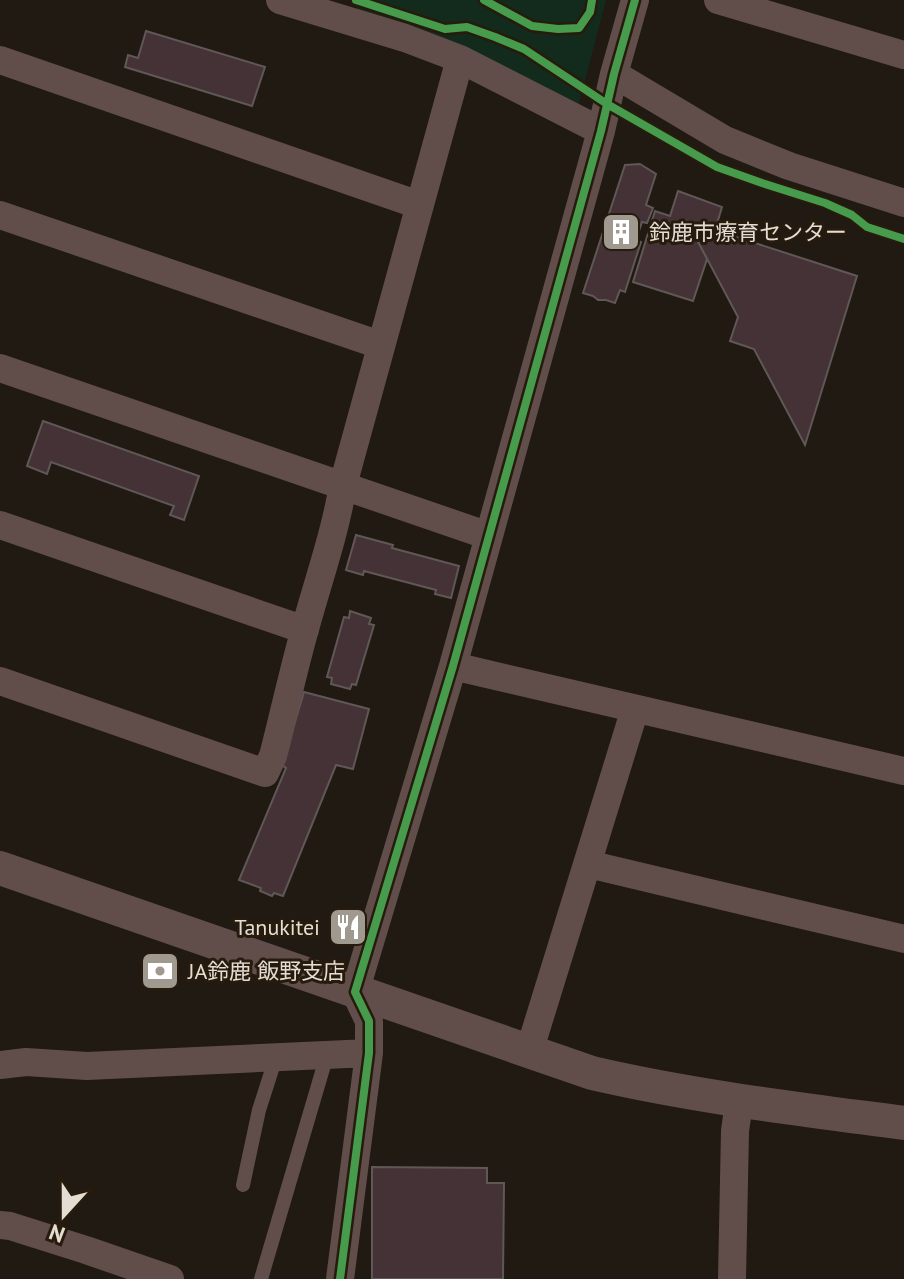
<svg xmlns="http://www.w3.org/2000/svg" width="904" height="1279" viewBox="0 0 904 1279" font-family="'PT Sans','Noto Sans JP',sans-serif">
<rect width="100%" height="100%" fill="#201a12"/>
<path fill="#132b1c" d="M359,0H606L578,107L356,14Z"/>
<path fill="#443236" stroke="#5f5856" stroke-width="2" d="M146,31L265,67L252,106L125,67L128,55L138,58Z
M640,164L656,174L646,205L653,208L647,223L642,222L636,240L641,242L625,292L620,290L615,303L606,300H598L593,296L583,293L625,165Z
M678,191L722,207L715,230L687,221L707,259L693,301L633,282L655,211L670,216Z
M687,221L857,276L805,445L754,349L730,341L738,317Z
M43,421L199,476L184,520L170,515L174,506L51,462L47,474L27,466Z
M356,535L393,545L392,548L459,566L451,598L435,594L436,590L364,571L363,575L346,570Z
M350,611L371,618L369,624L374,625L356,685L352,684L350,689L331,684L332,678L327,677L344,617L349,618Z
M304,692L369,709L353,769L336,765L283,896L274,893L272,896L260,891L261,888L239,880L286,768L282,765Z
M372,1167L487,1168V1183H504L503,1279H372Z"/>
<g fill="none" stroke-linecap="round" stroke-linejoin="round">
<path stroke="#614e4b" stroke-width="14" d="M243,1185L259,1110L276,1057
M261,1279L327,1055"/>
<path stroke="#614e4b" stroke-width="28" d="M280,0L405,38L460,59L601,131
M718,0L904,55
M0,60L419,205
M614,74L725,140L789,166L904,203
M0,215L380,345
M0,368L489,536
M0,525L305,630
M453,666L904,771
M0,681L265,773L273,756C284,714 293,671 305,629C318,581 335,534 343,485L460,59
M588,864L904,939
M529,1052L635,709
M0,1065L26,1062L87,1066L369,1053
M0,1225L10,1226L86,1250L170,1279
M340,1279L369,1053V1021L355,992L453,666L601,131L614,74L635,0
M732,1279L735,1131L739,1102"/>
<path stroke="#614e4b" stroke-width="34" d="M0,868L592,1073C696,1097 799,1109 904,1123"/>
<defs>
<path id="cycleway" d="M356,0L445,29L467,27L495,37L524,49L607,104L717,167L762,183L825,203L852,215L867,227L904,239
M484,0L532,26L558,29L579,28L590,12L592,0
M340,1279L369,1053V1021L355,992L453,666L601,131L614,74L635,0"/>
</defs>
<use href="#cycleway" stroke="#261b0c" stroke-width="13"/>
<use href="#cycleway" stroke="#469c4c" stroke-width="8"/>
</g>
<defs>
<symbol id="building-square" viewBox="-11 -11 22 22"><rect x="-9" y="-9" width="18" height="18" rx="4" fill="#a0998f" stroke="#261b0c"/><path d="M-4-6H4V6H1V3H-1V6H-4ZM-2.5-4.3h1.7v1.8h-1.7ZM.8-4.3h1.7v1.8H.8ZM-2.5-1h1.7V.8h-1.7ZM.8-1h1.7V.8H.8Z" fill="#fff"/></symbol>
<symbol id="restaurant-square" viewBox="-11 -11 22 22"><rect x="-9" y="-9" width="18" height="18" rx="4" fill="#a0998f" stroke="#261b0c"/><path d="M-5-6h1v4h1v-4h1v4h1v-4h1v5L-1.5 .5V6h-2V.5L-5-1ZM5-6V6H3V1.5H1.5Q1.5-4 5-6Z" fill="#fff"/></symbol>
<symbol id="bank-square" viewBox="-11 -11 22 22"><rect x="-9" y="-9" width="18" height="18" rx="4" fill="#a0998f" stroke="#261b0c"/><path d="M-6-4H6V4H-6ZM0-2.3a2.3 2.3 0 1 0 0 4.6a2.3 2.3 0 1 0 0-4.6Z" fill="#fff"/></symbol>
</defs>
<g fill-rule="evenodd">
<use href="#building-square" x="599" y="210" width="44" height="44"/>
<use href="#restaurant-square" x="326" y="905" width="44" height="44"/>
<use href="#bank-square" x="138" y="949" width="44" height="44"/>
</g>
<g text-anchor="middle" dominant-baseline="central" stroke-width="6" stroke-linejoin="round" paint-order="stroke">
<g font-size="22" fill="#e5ddd3" stroke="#261b0c" text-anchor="start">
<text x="649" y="232">鈴鹿市療育センター</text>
<text x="320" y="927" text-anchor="end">Tanukitei</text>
<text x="188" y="971">JA鈴鹿 飯野支店</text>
</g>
</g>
<g transform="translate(64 1215) rotate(201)" stroke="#261b0c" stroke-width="6" paint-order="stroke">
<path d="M0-6L14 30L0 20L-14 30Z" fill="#e5ddd3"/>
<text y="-12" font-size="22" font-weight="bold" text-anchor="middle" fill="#e5ddd3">N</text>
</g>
</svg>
